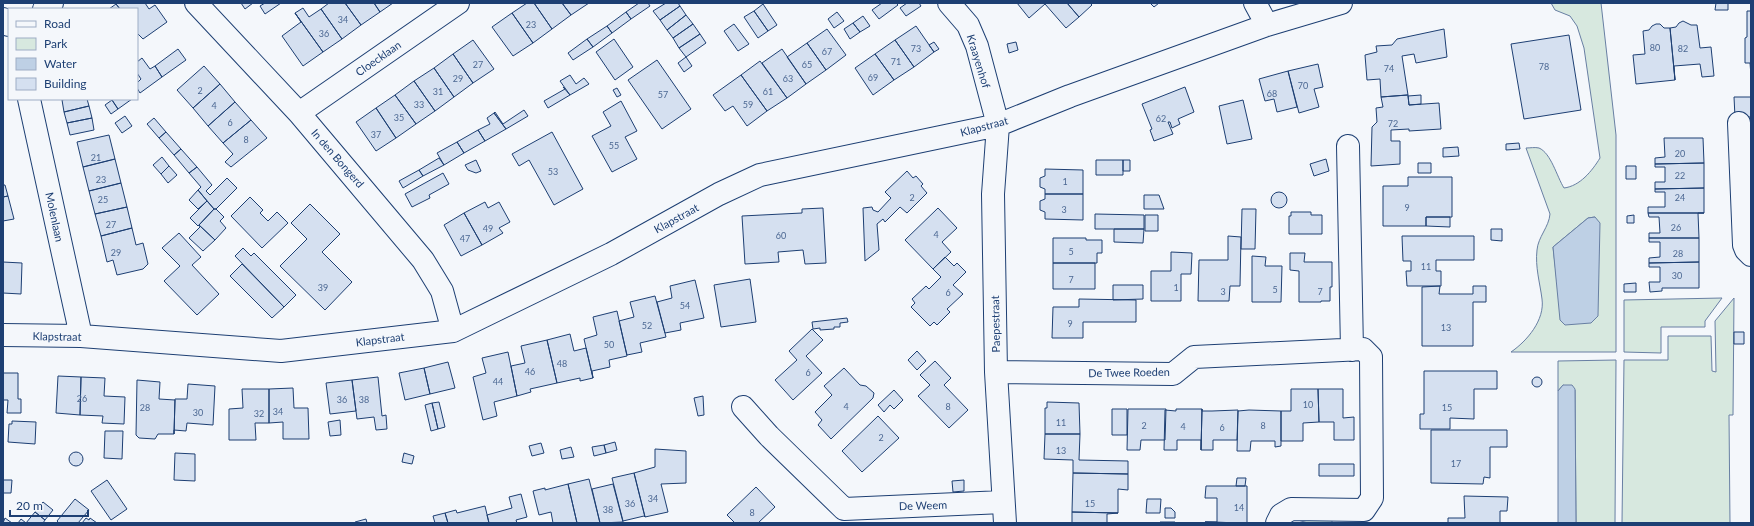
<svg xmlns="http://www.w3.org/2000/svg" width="1754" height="526" viewBox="0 0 1754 526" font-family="Lato,sans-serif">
<rect width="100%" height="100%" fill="#f4f7fb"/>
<path fill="#d7e8df" stroke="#687fa3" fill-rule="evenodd" d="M1551,3H1601L1616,135V352H1511C1527,341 1545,320 1542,299C1540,283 1535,267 1537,250C1538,237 1549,227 1550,214L1526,148C1530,148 1535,147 1539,148C1551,153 1557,177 1564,188C1580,186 1592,171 1600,158L1584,48L1577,26L1570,16L1555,10ZM1595,217L1557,281L1553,247L1588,218Z
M1722,298L1705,321V327H1661V353L1624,352V300Z
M1734,298L1733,415H1729L1730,523H1622L1624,360H1668V336H1711L1712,371L1716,372L1715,321Z
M1616,360L1615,523H1576L1575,390L1563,385L1558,391V361Z
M1311,519L1332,520V523H1298Z"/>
<path fill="#bed0e5" stroke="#687fa3" d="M1595,217L1600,223L1598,316L1591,323L1565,325L1560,320L1553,247L1588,218Z
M1563,385H1572L1575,389L1576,523H1558V391Z"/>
<path fill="#d5e0f0" stroke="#1d3f73" d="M117,3H145L149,9L155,5L167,22L143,39L137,33V9H120L116,4Z
M241,3H253L245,9Z
M265,3H281L265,14L260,6Z
M329,3H345L361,25L342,39L321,9Z
M345,3H374L380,12L361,25Z
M374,3H393L380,12Z
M527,3H534L552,29L533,43L512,13Z
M534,3H562L571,15L552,29Z
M562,3H589L571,15Z
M639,3H648L650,6L631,19L626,12Z
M666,3H678L680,6L660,20L653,11Z
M882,3H896L898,5L879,19L872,10Z
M907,3H919L921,6L906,16L900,8Z
M1017,3H1067L1079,17L1066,28L1045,4L1029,18Z
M1067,3H1090L1092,5L1079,17Z
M1150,3H1159L1154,7Z
M1716,3H1728V10H1715Z
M116,4L120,9H109Z
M763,4L777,25L768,31L754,11Z
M680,6L686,15L667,30L660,20Z
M303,8L309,17L321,9L342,39L323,52L295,13Z
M754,11L768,31L758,38L744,17Z
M1747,11H1751V76L1750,63H1745V38L1747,37Z
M626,12L631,19L612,33L607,26Z
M837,12L844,21L834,28L828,19Z
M295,13L323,52L303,66L282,36L301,22Z
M512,13L533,43L513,56L492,27Z
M686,15L693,24L673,38L667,30Z
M863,16L870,26L860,32L853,23Z
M1683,21L1691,25H1697L1700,48L1711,47L1714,76L1702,77L1700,64L1674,66L1675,80L1670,28L1676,27L1679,23Z
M853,23L860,32L850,39L844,29Z
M693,24L700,34L679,48L673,38Z
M734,24L749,44L738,51L724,31Z
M1656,24H1660L1664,28H1670L1675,80L1636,84L1633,55L1645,54L1643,31L1649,30L1652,26Z
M607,26L612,33L593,47L587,39Z
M916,26L934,52L914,67L895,40Z
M827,29L846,55L826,70L807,43Z
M1444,29L1447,57L1416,63L1414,54L1402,56L1408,95L1381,97L1380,79L1367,80L1365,55L1377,52L1376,46L1392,45L1397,39Z
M700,34L706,43L686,57L679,48Z
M1569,35L1581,110L1524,119L1511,44Z
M587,39L593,47L573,60L568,53Z
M614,39L633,67L615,80L596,52Z
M473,40L494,69L473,83L453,54Z
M895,40L914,67L894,80L875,54Z
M934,42L939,49L934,52L929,45Z
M1016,42L1018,50L1009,53L1007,44Z
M807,43L826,70L806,84L787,57Z
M178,49L186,60L162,77L155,66Z
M782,49L806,84L787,98L762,63Z
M453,54L473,83L454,97L434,68Z
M875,54L894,80L873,95L855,68Z
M686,57L692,66L684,72L678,63Z
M142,58L150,69L155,66L162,77L140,93L137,88V83L141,79L137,73V62Z
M657,60L691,109L662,129L628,80Z
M760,61L787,98L767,111L741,75Z
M1318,64L1323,87L1314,89L1319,107L1299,113L1288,71Z
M204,66L220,84L193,108L177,90Z
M434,68L454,97L435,111L414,81Z
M1288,71L1297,107L1277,112L1274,99L1265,101L1259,79Z
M570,75L576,84L584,78L589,84L570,95L560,81Z
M741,75L767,111L747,126L733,106L725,111L713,95Z
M414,81L435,111L416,124L395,95Z
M220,84L235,102L208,126L193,108Z
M563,87L570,95L548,108L544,101L565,89Z
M1185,87L1194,112L1178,119L1180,124L1172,128L1170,122H1168L1173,134L1154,141L1150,130L1152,129L1142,104Z
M617,88L621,95L617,97L613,90Z
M395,95L416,124L396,138L376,108Z
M1407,95H1408L1409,105L1439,103L1441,129L1409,131V129L1391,130V141H1400V164L1371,166L1372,127L1377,122L1376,108L1383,107L1381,97Z
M1421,95V104L1409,105L1408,96Z
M1734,97H1751V117H1735Z
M66,99H87L89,106L64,112L62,100Z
M113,99H132L118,109L112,100Z
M112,100L118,109L111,114L105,105Z
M1243,100L1252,139L1227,144L1219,106Z
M621,101L637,131L625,137L637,159L612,172L592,136L611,126L603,112Z
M235,102L251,120L223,143L208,126Z
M89,106L92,118L67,123L64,112Z
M376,108L396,138L376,151L356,122Z
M524,110L528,116L506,129L494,113L495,112L503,124Z
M494,113L506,129L485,141L478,130L490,124L487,118Z
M125,116L132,126L122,133L115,123Z
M92,118L94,130L70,135L67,123Z
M154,118L166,132L159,138L147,124Z
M251,120L267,138L231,167L225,162L233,154L223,143Z
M478,130L485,141L464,153L457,142Z
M166,132L181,149L174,155L159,138Z
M552,132L583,189L554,205L529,160L519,166L512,154Z
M109,135L115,159L83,167L77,142Z
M1664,138H1703L1704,163L1655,164V158L1665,157Z
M457,142L464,153L444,165L437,153Z
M1519,143L1520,149L1506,150V144Z
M1458,147L1459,156L1443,157V148Z
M181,149L197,167L189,173L174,155Z
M162,157L169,166L161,174L153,165Z
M439,158L444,165L423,176L419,170Z
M115,159L121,183L89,191L83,167Z
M1326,159L1329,171L1314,176L1310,164Z
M476,160L481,171L476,173L468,170L465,165Z
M1096,160H1123V175H1096Z
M1123,160H1130V171H1123Z
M1418,163H1431V173H1418Z
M1704,163V188L1655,189V182H1665V167H1655V164Z
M169,166L177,175L168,183L161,174Z
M1626,166H1636V179H1626Z
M197,167L212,185L206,191L210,195L227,178L237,188L216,209H214L198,190L201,187L189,173Z
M1045,169L1083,170V194H1045V189L1040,187V178L1045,176Z
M419,170L423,176L403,188L399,181Z
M907,171L913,178L916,176L923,184L921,186L927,193L907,213L900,207L885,222L883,219L877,224L879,250L865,261L863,208L872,207L873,210L878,212L891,198L885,192Z
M443,173L449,184L429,195L430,198L412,207L405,194Z
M1408,177H1452V217H1426V226H1383V186H1408Z
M121,183L127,207L95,214L89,191Z
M3,185H5L8,196L3,197Z
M1704,188V213H1648V207H1665V192H1655V189Z
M198,190L207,201L198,209L189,200Z
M1271 200a8 8 0 1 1 16 0a8 8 0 1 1-16 0Z
M1045,194H1083V220L1045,219V212L1040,210V201L1045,199Z
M1144,195H1159L1164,209H1144Z
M8,196L14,219L3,221V197Z
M250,197L263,210L260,213L268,221L277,212L288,223L262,248L231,216Z
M207,201L214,209L198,226L190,218Z
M485,202L488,208L499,202L510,222L499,228L503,233L482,245L464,213Z
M310,204L340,234L322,252L352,282L325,310L280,266L307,239L291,223Z
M127,207L132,228L101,236L95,214Z
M823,208L826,263L805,264L803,250L778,252L779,262L745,264L742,216L802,213V209Z
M938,208L957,228L942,242L951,252L933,269L905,240Z
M214,209H216L224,217L220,221L226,228L215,240L199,225Z
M1242,209H1256L1255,249H1241Z
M1291,212H1311V215H1322V234H1289V216H1291Z
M464,213L482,245L461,256L444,225Z
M1648,213H1704H1698L1699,238H1649V233H1660L1659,217H1649Z
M1095,214L1144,215V229H1095Z
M1145,215H1158V231H1145Z
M1634,215V223H1627V216Z
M1426,217H1450V227L1426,226Z
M199,225L215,240L203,251L189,238L200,227Z
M132,228L136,245L143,243L148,264L143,269L117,275L113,260L107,262L101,236Z
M1114,229H1144L1143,243L1114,242Z
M1491,229H1502V241L1491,240Z
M179,233L201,257L192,265L219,294L197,315L164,281L180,266L162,248Z
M1228,236L1241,237L1240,286H1230L1229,301H1198L1199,260H1228Z
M1402,236H1474V260H1436V271H1441V286H1407L1406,271H1411V261H1403Z
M1053,238H1086V240H1102V253H1097V263H1053Z
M1649,238H1699V262L1649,263V258L1660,257V242H1649Z
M243,248L251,256L254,253L296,295L284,307L235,256Z
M1171,252L1192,253L1191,274H1181V301H1151V271H1171Z
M1290,253H1305L1304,262H1332V287H1330V301H1321V302H1299V271L1290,270Z
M1252,256L1266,257L1265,266H1282L1281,302H1252Z
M945,257L954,266L957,263L966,272L953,285L963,294L947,309L950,312L937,325L934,322L930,326L911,307L915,303L912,299L926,286L929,289L941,277L933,269Z
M3,262L22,263L21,294L3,293Z
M1699,262V288H1662V291L1650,292L1649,282H1660V267H1649V263Z
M1053,263H1095V289H1053Z
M242,264L284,307L272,318L230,276Z
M750,279L756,322L721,327L714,285Z
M695,280L704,318L680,323L681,330L665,333L657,302L672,298L670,286Z
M1636,283V292H1624V284Z
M1113,285H1143V299L1113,300Z
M1440,286L1439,294H1473V286H1486V302H1473V346H1422V287Z
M655,296L666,337L640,343L642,352L627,355L619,321L634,317L630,302Z
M1079,299L1136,300V322H1083V338H1052L1053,307H1079Z
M617,311L627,356L609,360L610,367L592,371L593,378L584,339L597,335L593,317Z
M847,318L848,322L840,323V327H834V329L820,330V328L813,329L812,322Z
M812,329L823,340L806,356L822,373L793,400L775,380L797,360L789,351Z
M1734,332H1744V344H1734Z
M570,334L574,351L586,348L593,378L580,381V378L557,383L547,340Z
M547,340L557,383L530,389L531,392L517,396L511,366L525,363L521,346Z
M917,351L926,361L917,370L908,360Z
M508,352L517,396L494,402L497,416L483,420L473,377L486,373L482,358Z
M935,361L951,378L944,385L968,410L949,428L918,396L930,385L920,375Z
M448,362L455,388L430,394L424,368Z
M424,368L430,394L405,400L399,373Z
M844,368L860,385L866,386L874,393L873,398L831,439L818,425L822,420L815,412L832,395L824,386Z
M1424,371H1497V389H1474V419L1450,418V429H1420V414H1424Z
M3,373H18V399H21V413H7L8,400H3Z
M58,376L81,377L80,415L56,413Z
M1532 382a5 5 0 1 1 10 0a5 5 0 1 1-10 0Z
M81,377L105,378L104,396L125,397L124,424L102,423L103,416L80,415Z
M378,377L382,416L386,415L387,429L376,430L374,417L357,419L352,380Z
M137,380L160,382L159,399L175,400L174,434H158L155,439L139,438L136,435Z
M352,380L356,411L330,414L326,383Z
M188,384L215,386L213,425L187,423L186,431L174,430V434L175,399H187Z
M293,388L294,408H308L309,439H283V422L269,423V389Z
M242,389H269V423H255L256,440H229V409L243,408Z
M1291,389H1318L1319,422L1303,423V441H1281V411H1291Z
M1318,389H1343V418L1354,417V440H1334V422H1319Z
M894,390L903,400L894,409L890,405L884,412L878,405Z
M703,396L704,415L698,416L694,398Z
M439,402L445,427L438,429L432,403Z
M1047,402L1079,403L1080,434H1045V408H1047Z
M432,403L438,429L431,431L425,405Z
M1112,409H1127V435H1112Z
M1128,409H1166L1165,440H1141L1140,450H1127Z
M1176,409H1202L1201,450V440H1177V450H1164L1165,410L1176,411Z
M1202,409V411H1212L1238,410L1237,440H1213V450H1201Z
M1249,410L1281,411V446L1275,447V441H1251L1250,451H1237L1238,411Z
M878,416L899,438L862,472L842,451Z
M340,420L341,435L330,436L328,422Z
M12,421L36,422L35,444L8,442L9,424H12Z
M1431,430H1507V447H1490V478L1484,477L1483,484L1431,483Z
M105,431H123L122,459L104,458Z
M1045,434H1080L1079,460L1128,461V474L1073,473V460L1044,459Z
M615,442L617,450L606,453L604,445Z
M541,443L544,453L532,456L529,446Z
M604,445L606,453L594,456L592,447Z
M571,447L574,457L562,459L560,450Z
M655,449L686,451V483L661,484L668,512L645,517L634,473L655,467Z
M69 459a7 7 0 1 1 14 0a7 7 0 1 1-14 0Z
M175,453L195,454V481L174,480Z
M404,453L414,456L412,464L402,462Z
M1319,464H1354V476H1319Z
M634,473L645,517L644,516L623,521L612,478Z
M1073,473L1128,474V490L1118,489V513L1072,512Z
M1237,478H1246L1245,486H1236Z
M589,479L600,523H577L568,484Z
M3,480H12L11,493H3Z
M107,480L127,509L111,520L91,491Z
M964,480V491L953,492L952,481Z
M568,484L577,523H553L551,512L539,515L533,491L545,488V490Z
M613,484L623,522L600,523L592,489Z
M1206,486H1247V523L1205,522H1217V498H1205Z
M756,487L775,507L758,523H735L727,515Z
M521,494L527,517L516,520L517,523H489L487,515L512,508L509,497Z
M1464,496L1508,497L1507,511H1500V523H1448V518H1465Z
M75,499L89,510L78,523H59L57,521Z
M1147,499H1161L1160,513H1146Z
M43,502L53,510L45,520L35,512Z
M485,506L489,523H448L445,513L456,510L457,513Z
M1165,508H1171L1175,512V518H1165Z
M35,512L45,520L43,523H18L21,519L26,523Z
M1072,512L1118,513L1107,514V523H1072Z
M445,513L448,523H435L433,516Z
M5,518L12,523H3Z
M86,518L89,520L90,518L97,523H82Z
M366,519L367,523H355V522Z
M1160,522H1175V523H1160Z
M1205,522L1247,523H1205Z"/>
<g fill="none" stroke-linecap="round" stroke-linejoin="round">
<defs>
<path id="street" d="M196,3L299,113L423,260L442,291L453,331
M949,3L968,25L977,46L998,125L993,194L996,372L1005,523
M1255,3L1267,25
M44,9L52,3
M3,19L9,25
M29,99L81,336
M299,113L458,3
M1739,123L1744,245L1746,250L1751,255
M1348,146L1352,350
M3,335L81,336L281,351L453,331L611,254L719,194L760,175L998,125L1070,96L1267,25L1341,3
M996,372L1173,374L1194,357L1363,349L1371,357L1372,498L1364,510L1291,509L1281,515L1277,523
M743,407L769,436L844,509L1003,502"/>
</defs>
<use href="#street" stroke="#1d3f73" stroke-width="24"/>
<use href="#street" stroke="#f4f7fb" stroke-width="22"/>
</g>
<g text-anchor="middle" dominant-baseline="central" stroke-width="3" stroke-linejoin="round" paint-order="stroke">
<g font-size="9" fill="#4b6792">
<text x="343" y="19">34</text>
<text x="531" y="24">23</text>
<text x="324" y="33">36</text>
<text x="1655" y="47">80</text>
<text x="916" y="48">73</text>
<text x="1683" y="48">82</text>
<text x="827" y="51">67</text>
<text x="896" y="61">71</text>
<text x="478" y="64">27</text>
<text x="807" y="64">65</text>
<text x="1544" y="66">78</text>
<text x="1389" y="68">74</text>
<text x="873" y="77">69</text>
<text x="458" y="78">29</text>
<text x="788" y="78">63</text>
<text x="1303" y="85">70</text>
<text x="200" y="90">2</text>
<text x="438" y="91">31</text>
<text x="768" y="91">61</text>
<text x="1272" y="93">68</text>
<text x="663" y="94">57</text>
<text x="419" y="104">33</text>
<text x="748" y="104">59</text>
<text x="214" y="105">4</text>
<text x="399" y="117">35</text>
<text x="1161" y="118">62</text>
<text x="230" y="122">6</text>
<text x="1393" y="123">72</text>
<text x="376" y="134">37</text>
<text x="246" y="139">8</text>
<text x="614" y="145">55</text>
<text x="1680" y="153">20</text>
<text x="96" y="157">21</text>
<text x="553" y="171">53</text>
<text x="1680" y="175">22</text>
<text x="101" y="179">23</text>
<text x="1065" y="181">1</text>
<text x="912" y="197">2</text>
<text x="1680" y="197">24</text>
<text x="103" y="199">25</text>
<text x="1407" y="207">9</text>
<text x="1064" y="209">3</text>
<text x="111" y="224">27</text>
<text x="1676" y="227">26</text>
<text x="488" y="228">49</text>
<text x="936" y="234">4</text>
<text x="781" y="235">60</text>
<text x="465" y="238">47</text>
<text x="1071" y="251">5</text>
<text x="116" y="252">29</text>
<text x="1678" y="253">28</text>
<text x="1426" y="266">11</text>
<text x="1677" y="275">30</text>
<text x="1071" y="279">7</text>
<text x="323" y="287">39</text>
<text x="1176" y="287">1</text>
<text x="1275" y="289">5</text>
<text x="1223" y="291">3</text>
<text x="1320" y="291">7</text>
<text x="948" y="292">6</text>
<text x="685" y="305">54</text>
<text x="1070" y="323">9</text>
<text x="647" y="325">52</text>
<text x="1446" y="327">13</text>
<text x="609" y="344">50</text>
<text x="562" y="363">48</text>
<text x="530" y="371">46</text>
<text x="808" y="372">6</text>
<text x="498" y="381">44</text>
<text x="82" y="398">26</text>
<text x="342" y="399">36</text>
<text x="364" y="399">38</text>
<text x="1308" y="404">10</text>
<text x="846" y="406">4</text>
<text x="948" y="406">8</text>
<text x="145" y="407">28</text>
<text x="1447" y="407">15</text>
<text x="278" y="411">34</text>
<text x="198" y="412">30</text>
<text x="259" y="413">32</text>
<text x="1061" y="422">11</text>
<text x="1144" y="425">2</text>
<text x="1263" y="425">8</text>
<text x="1183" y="426">4</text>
<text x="1222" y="427">6</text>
<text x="881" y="437">2</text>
<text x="1061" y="450">13</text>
<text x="1456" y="463">17</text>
<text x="653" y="498">34</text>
<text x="630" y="503">36</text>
<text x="1090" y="503">15</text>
<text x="1239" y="507">14</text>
<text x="608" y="509">38</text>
<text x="752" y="512">8</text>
</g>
<g font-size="11" fill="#1d3f73" stroke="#f4f7fb">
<text transform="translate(378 58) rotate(-35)">Cloecklaan</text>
<text transform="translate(979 61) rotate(73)">Kraayenhof</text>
<text transform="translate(984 126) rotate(-15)">Klapstraat</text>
<text transform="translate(338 158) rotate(49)">In den Bongerd</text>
<text transform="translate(55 217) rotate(78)">Molenlaan</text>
<text transform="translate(676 218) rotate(-29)">Klapstraat</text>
<text transform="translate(995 324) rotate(-91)">Paepestraat</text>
<text transform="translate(57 336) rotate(1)">Klapstraat</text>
<text transform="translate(380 339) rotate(-7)">Klapstraat</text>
<text transform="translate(1129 372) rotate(-1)">De Twee Roeden</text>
<text transform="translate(923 505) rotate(-2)">De Weem</text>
</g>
</g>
<rect width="1754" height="526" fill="none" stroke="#1d3f73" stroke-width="8"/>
<rect x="8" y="8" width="130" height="92" fill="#f4f7fb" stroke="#9eadc5"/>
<rect x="16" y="21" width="20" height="6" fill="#f4f7fb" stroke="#9eadc5"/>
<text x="44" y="28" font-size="12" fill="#1d3f73">Road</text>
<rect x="16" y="38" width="20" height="12" fill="#d7e8df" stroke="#9eadc5"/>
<text x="44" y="48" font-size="12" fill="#1d3f73">Park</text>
<rect x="16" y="58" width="20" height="12" fill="#bed0e5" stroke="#9eadc5"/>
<text x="44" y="68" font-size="12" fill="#1d3f73">Water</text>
<rect x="16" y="78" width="20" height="12" fill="#d5e0f0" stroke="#9eadc5"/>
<text x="44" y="88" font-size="12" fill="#1d3f73">Building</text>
<path d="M10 510v6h78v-6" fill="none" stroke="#1d3f73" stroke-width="2"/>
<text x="16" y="510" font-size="12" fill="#1d3f73" stroke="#f4f7fb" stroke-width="3" paint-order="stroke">20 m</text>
</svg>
